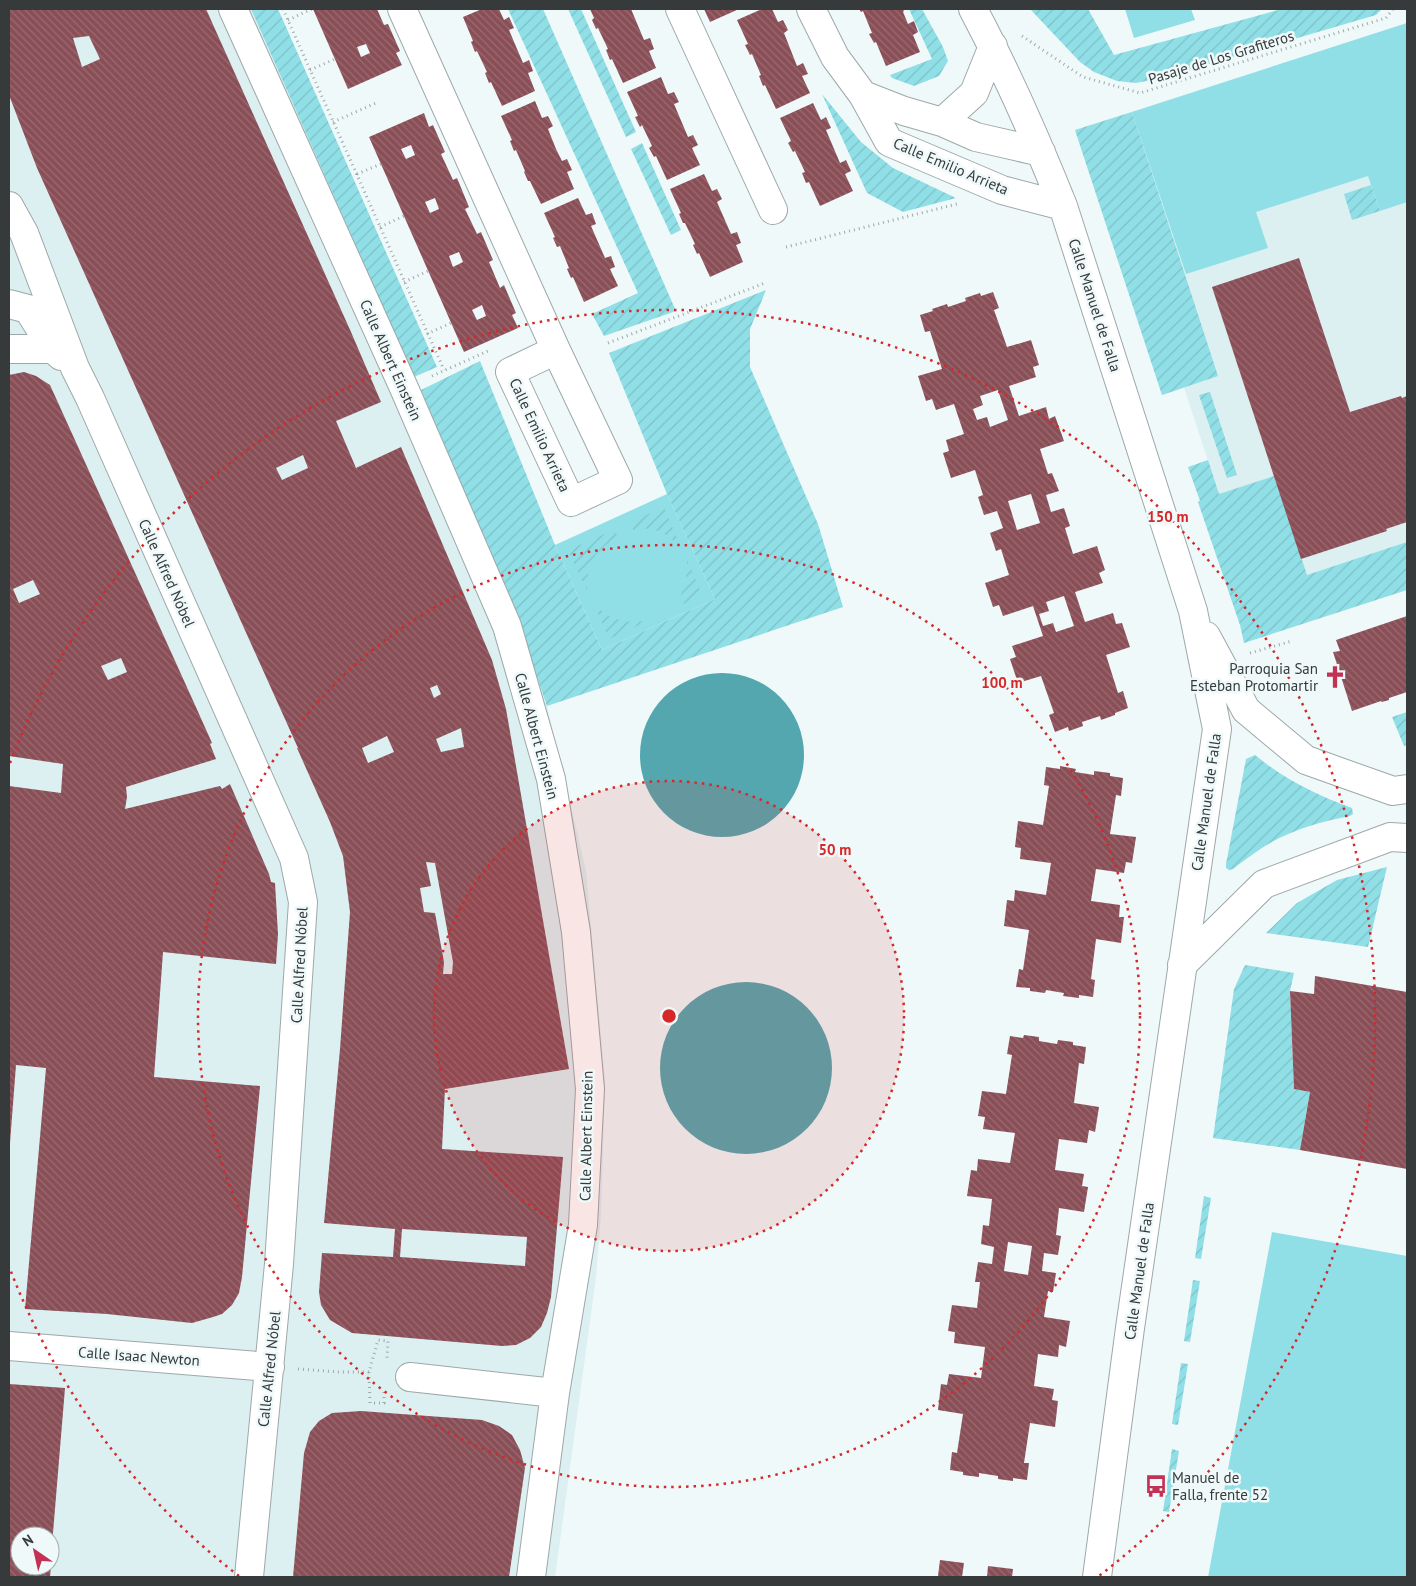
<svg xmlns="http://www.w3.org/2000/svg" width="1416" height="1586" viewBox="0 0 1416 1586" font-family="'PT Sans',sans-serif">
<defs>
<pattern id="garden-furrows" width="10" height="10" patternUnits="userSpaceOnUse" patternTransform="scale(1.25)"><rect width="10" height="10" fill="#90dfe7"/><path d="M-1 1l2-2M0 10L10 0M9 11l2-2" fill="none" stroke="#7dc0c7"/></pattern>
<pattern id="building-back-hatch" width="6" height="6" patternUnits="userSpaceOnUse" patternTransform="scale(1.25)"><rect width="6" height="6" fill="#8a4e57"/><path d="M-1 5l2 2M0 0l6 6M5-1l2 2" fill="none" stroke="#986c72"/></pattern>
</defs>
<rect width="100%" height="100%" fill="#eff9fa"/>
<path fill="#dceff1" fill-rule="evenodd" d="M9,9H251L421,390L511,602L547,706L586,870L605,1080L601,1216L596,1277L555,1577H9ZM20,1536H50V1566H20Z
M1407,23V572L1240,625L1198,502L1219,494L1184,388L1162,395L1075,130Z"/>
<path fill="#90dfe7" d="M1125,9H1191L1195,20L1134,38Z
M1407,23V202L1380,211L1368,176L1256,212L1268,248L1186,274L1132,112Z
M667,494L715,599L602,650L555,545Z
M1272,1232L1407,1256V1577H1208Z"/>
<path fill="url(#garden-furrows)" d="M251,9H278L437,367L414,377Z
M508,9H543L676,311L604,336L592,314L638,293Z
M568,9H581L636,132L626,137Z
M909,9H922L943,47L948,61L939,76L914,86L892,78L890,75L932,59Z
M1030,9H1088L1114,55L1282,9H1382L1376,15L1161,78L1136,83L1117,81L1094,72L1080,62Z
M822,94L861,142L893,168L956,198L903,212L867,193Z
M1132,112L1218,376L1162,395L1075,130Z
M642,143L681,230L671,235L631,149Z
M1371,185L1380,211L1352,220L1344,194Z
M766,290L750,329V367L818,524L843,607L547,706L511,602L421,390L480,361L555,545L602,650L715,599L667,494L609,353Z
M1210,392L1237,475L1227,478L1199,395Z
M1208,460L1219,494L1274,476L1307,575L1407,542V590L1244,643L1240,625L1198,502L1200,501L1188,467Z
M664,507L680,546C663,531 655,526 633,530L629,523Z
M614,530L618,536C593,553 587,561 587,591L568,550Z
M687,559L702,595L670,610L669,607C686,596 687,579 687,559Z
M597,605C605,618 623,622 638,622C644,621 651,618 658,616L609,639L595,606Z
M1407,712V745L1404,746L1392,717Z
M1255,755C1284,779 1316,795 1352,808L1353,814L1350,816C1320,822 1291,830 1265,846C1254,853 1243,861 1233,869L1229,870L1226,868V864L1246,759Z
M1387,867L1368,947L1266,933L1297,903L1337,880Z
M1245,965L1294,973L1290,991L1294,1089L1310,1092L1300,1150L1213,1138L1234,989Z
M1204,1196L1211,1198L1201,1259L1195,1258Z
M1193,1280L1200,1281L1190,1342L1184,1341Z
M1181,1363L1188,1364L1178,1425L1172,1424Z
M1172,1449L1179,1451L1169,1512L1163,1511Z"/>
<path fill="#55a7af" d="M640 755a82 82 0 1 1 164 0a82 82 0 1 1-164 0Z
M660 1068a86 86 0 1 1 172 0a86 86 0 1 1-172 0Z"/>
<path fill="url(#building-back-hatch)" fill-rule="evenodd" d="M9,9H206L351,332L381,402L336,421L356,468L401,447L492,660L506,709L569,1069L445,1089L442,1149L563,1157L551,1297L547,1313L541,1327L530,1338L516,1345L502,1346L352,1333L330,1320L321,1305L319,1292L322,1253L393,1257L395,1229L324,1223L340,1049L350,912L343,856L330,822L297,748H298L37,168L9,95ZM89,36L100,59L82,67L73,38ZM303,455L308,468L282,480L276,468ZM437,685L441,694L434,698L430,688ZM461,728L464,747L441,752L436,739ZM387,736L394,752L368,763L362,748ZM426,862L435,863L453,962L452,974H443L444,962L435,913L424,912L420,888L431,886ZM402,1229L527,1237L525,1266L400,1257Z
M313,9H377L384,25L388,24L400,51L396,53L402,65L348,89ZM366,44L370,53L361,57L357,47Z
M482,9H499L504,20L509,17L514,28L509,30L523,63L529,60L533,71L528,73L535,91L502,106L491,82L489,83L485,73L487,72L477,51L475,52L471,42L473,41L463,17Z
M590,9H631L644,40L650,38L654,49L649,51L656,68L623,83L612,59L610,60L606,50L608,49L598,28L596,29L592,20L594,18Z
M704,9H739L710,22Z
M762,9H772L778,22L783,20L788,30L784,33L797,66L803,63L808,74L802,76L810,93L776,109L765,85L763,86L759,76L761,75L752,54L750,55L745,45L748,44L737,20Z
M859,9H903L904,11L903,12L908,24L914,21L918,32L913,35L920,52L886,66L876,42L874,43L869,34L872,33L863,11L861,12Z
M661,77L668,94L674,92L679,102L674,104L688,137L693,135L698,145L692,148L700,165L667,180L656,156L654,157L649,148L652,146L642,125L640,127L635,117L638,116L627,92Z
M535,101L542,118L548,116L553,126L548,129L556,149L562,161L567,159L572,170L567,172L574,189L541,204L530,181H528L524,172L525,171L516,150L514,151L510,141L512,140L501,116Z
M813,103L821,120L826,117L831,128L826,130L840,163L846,160L851,171L845,174L853,191L820,206L809,182L806,183L802,173L805,172L795,151L793,152L788,143L791,141L780,118Z
M424,113L429,127L433,125L445,152L441,154L453,180L457,178L469,207L465,209L477,234L481,232L493,260L489,262L500,288L504,285L516,313L512,315L518,328L464,352L369,137ZM411,145L415,155L406,159L401,149ZM435,198L439,209L430,213L425,202ZM459,252L463,262L453,267L449,256ZM482,305L486,316L477,320L472,310Z
M704,174L712,191L717,189L722,199L717,202L731,234L737,232L741,243L736,245L743,262L710,277L699,253L697,254L693,245L695,244L685,223H683L679,214L681,213L670,189Z
M578,198L586,215L592,213L596,224L591,226L605,258L611,256L615,267L610,269L618,286L584,302L573,277L571,278L567,269L569,268L560,246L557,247L553,238L555,237L544,213Z
M1299,258L1350,412L1401,396L1402,398L1407,396V522L1386,529L1387,531L1301,559L1212,287Z
M993,292L999,308L994,310L1007,347L1031,340L1039,365L1033,367L1036,377L1009,386L1019,416L1046,407L1049,419L1055,416L1064,441L1040,449L1048,474L1052,473L1059,491L1046,495L1051,512L1064,508L1070,526L1065,528L1073,554L1097,546L1105,570L1099,573L1103,583L1075,592L1085,622L1113,613L1116,624L1122,623L1130,647L1106,655L1118,693L1123,691L1128,708L1115,713V715L1101,720L1100,716L1082,722L1083,726L1069,731L1068,727L1055,732L1049,715L1054,713L1041,676L1018,683L1010,659L1016,657L1012,646L1043,636L1033,606L1003,616L999,605L993,607L985,583L1009,575L1001,549L996,551L990,533L1003,528L997,511L984,515L978,497L983,495L975,470L951,478L943,453L949,451L946,440L964,434L954,404L936,410L932,399L926,401L918,376L942,369L930,331L925,332L920,315L933,311L932,309L947,304L948,307L966,301L965,298L980,293L981,296ZM998,390L1008,420L990,427L987,417L977,420L973,409L983,405L980,396ZM1031,494L1040,523L1017,530L1008,501ZM1064,596L1074,626L1056,632L1053,623L1043,626L1039,614L1049,611L1046,602Z
M24,372L36,376L50,385L195,705L212,743L210,744L216,759L126,787L127,797L125,809L220,786L222,789L230,784L269,874L271,882L275,883L278,934L276,964L163,952L154,1077L260,1086L242,1277L239,1293L232,1305L222,1314L213,1317L192,1323L107,1314L25,1309L46,1068L16,1065L10,1143H9V786L61,793L63,764L9,756V375ZM33,580L40,594L19,603L13,589ZM121,658L127,672L108,680L101,666Z
M1407,616V692L1389,698V700L1382,702L1381,701L1352,711L1333,652L1340,651L1336,640Z
M1060,766L1076,769L1075,772L1094,775V771L1110,773V776L1123,778L1121,796L1116,795L1110,834L1136,837L1132,863L1126,862L1124,873L1096,869L1091,901L1120,905L1119,917H1124L1121,943L1096,939L1091,979L1095,980L1093,997L1079,995V998L1063,996L1064,993L1046,990L1045,993L1030,991V988L1016,987L1019,969L1023,970L1029,930L1004,926L1007,900L1014,901L1015,890L1046,895L1051,863L1020,859L1021,848L1015,847L1018,821L1043,825L1049,786L1044,785L1046,767L1060,769Z
M1315,976L1407,992V1169L1300,1150L1310,1092L1294,1089L1290,991L1314,994Z
M1024,1035L1039,1037V1041L1057,1044L1058,1040L1073,1042V1045L1086,1047L1084,1064L1079,1063L1074,1103L1099,1107L1095,1132L1089,1130L1087,1143L1059,1139L1055,1170L1084,1174L1082,1186L1088,1187L1084,1212L1059,1208L1056,1235L1061,1236L1058,1255L1044,1253L1042,1271L1056,1273L1053,1292L1048,1291L1044,1317L1070,1321L1066,1347L1059,1345L1058,1357L1038,1354L1034,1386L1054,1389L1052,1400L1058,1401L1055,1427L1030,1423L1024,1463H1029L1027,1480L1013,1478V1481L998,1479V1476L979,1473V1477L963,1475V1472L950,1470L952,1452L957,1453L963,1414L938,1410L941,1384L947,1385L949,1374L981,1378L985,1347L954,1343L955,1332L948,1331L952,1305L977,1308L980,1282H975L978,1262L992,1264L994,1247L981,1244L983,1225L989,1226L992,1199L967,1196L971,1170L977,1171L978,1159L1010,1163L1015,1133L983,1129L985,1117L978,1116L982,1091L1006,1094L1012,1055L1007,1054L1010,1036L1023,1038ZM1008,1242L1032,1246L1028,1275L1004,1271Z
M9,1384L65,1388L51,1557H50V1536H20V1566H51L50,1577H9Z
M361,1411L482,1420L499,1426L512,1435L520,1450L525,1468L509,1577H293L304,1453L310,1432L319,1421L332,1413Z
M940,1560L964,1563L962,1577L938,1576Z
M988,1566L1013,1569L1012,1577H987Z"/>
<g fill="none" stroke-linecap="round" stroke-linejoin="round">
<defs>
<path id="street" d="M233,9L404,388L507,626L551,779L576,932L590,1089L583,1225L555,1393L531,1577
M402,9L556,350L618,480L571,502L510,372L556,350
M680,9L773,210
M811,9L835,57L863,95L889,142L1002,190L1063,206
M973,9C1007,73 1036,139 1063,206L1193,611L1217,729L1130,1328L1097,1577
M863,95L904,111L942,122L976,137L1041,152
M942,122L974,93L993,46
M9,206L24,233L75,368L90,398L294,858L303,902L279,1264L249,1577
M9,304L28,309L53,349L61,356
M9,349H53
M1206,636L1246,710L1306,760L1393,791L1407,789
M1182,965L1264,884L1390,837L1407,838
M9,1346L270,1367
M410,1377L555,1393"/>
</defs>
<use href="#street" stroke="#9ea8a9" stroke-width="30"/>
<path stroke="#a0a7a8" stroke-width="3" stroke-dasharray="1 4" stroke-linecap="butt" d="M283,9L444,370
M288,20L312,9
M1022,36L1083,77L1140,93L1386,18L1393,9
M310,70L335,59
M333,122L376,103
M357,174L381,164
M380,227L404,216
M786,247L957,204
M404,282L428,271
M427,334L451,323
M608,343L765,283
M432,376L488,351
M1250,653L1292,641
M298,1369L340,1372H369L378,1340L388,1341L387,1358
M369,1372L370,1403H384V1392"/>
<use href="#street" stroke="#fff" stroke-width="28"/>
</g>
<circle cx="669" cy="1016" r="235" fill="#d62828" fill-opacity=".12"/>
<g fill="none" stroke="#d62828" stroke-width="2.5" stroke-dasharray="2.5 5">
<circle cx="669" cy="1016" r="235"/>
<circle cx="669" cy="1016" r="471"/>
<path d="M239 1576A706 706 0 0 1 10 1269M10 763A706 706 0 1 1 1099 1576"/>
</g>
<defs>
<symbol id="church-bare" viewBox="-9 -9 18 18"><path d="M-1.2-6h2.4v3.5h3.3v2.4h-3.3V6h-2.4V-.1h-3.3v-2.4h3.3Z" fill="#c23255" stroke="#eff9fa" stroke-width="2.5" paint-order="stroke"/></symbol>
<symbol id="bus-bare" viewBox="-9 -9 18 18"><path d="M-5-6H5V4H4V6H2V4H-2V6H-4V4H-5ZM-3.5-4V0h7V-4ZM-3.5 1.2v1.5H-2V1.2ZM2 1.2v1.5H3.5V1.2Z" fill="#c23255" stroke="#eff9fa" stroke-width="2.5" paint-order="stroke"/></symbol>
</defs>
<g fill-rule="evenodd">
<use href="#church-bare" x="1319" y="661" width="32" height="32"/>
<use href="#bus-bare" x="1140" y="1470" width="32" height="32"/>
</g>
<g text-anchor="middle" dominant-baseline="central" stroke-width="5" stroke-linejoin="round" paint-order="stroke">
<g font-size="15" fill="#363a3b" stroke="#eff9fa">
<text transform="translate(1221 57) rotate(-17)">Pasaje de Los Grafiteros</text>
<text transform="translate(951 166) rotate(23)">Calle Emilio Arrieta</text>
<text transform="translate(1095 305) rotate(72)">Calle Manuel de Falla</text>
<text transform="translate(391 360) rotate(66)">Calle Albert Einstein</text>
<text transform="translate(540 435) rotate(65)">Calle Emilio Arrieta</text>
<text transform="translate(167 573) rotate(66)">Calle Alfred Nóbel</text>
<text transform="translate(537 736) rotate(75)">Calle Albert Einstein</text>
<text transform="translate(1206 802) rotate(-82)">Calle Manuel de Falla</text>
<text transform="translate(299 965) rotate(-87)">Calle Alfred Nóbel</text>
<text transform="translate(586 1136) rotate(-89)">Calle Albert Einstein</text>
<text transform="translate(1139 1271) rotate(-82)">Calle Manuel de Falla</text>
<text transform="translate(139 1356) rotate(4)">Calle Isaac Newton</text>
<text transform="translate(269 1369) rotate(-84)">Calle Alfred Nóbel</text>
</g>
<g font-size="15" fill="#363a3b" stroke="#eff9fa" text-anchor="end">
<text x="1318" y="668">Parroquia San<tspan x="1318" dy="17">Esteban Protomartir</tspan></text>
<text x="1172" y="1477" text-anchor="start">Manuel de<tspan x="1172" dy="17">Falla, frente 52</tspan></text>
</g>
</g>
<circle cx="669" cy="1016" r="8" fill="#d62828" stroke="#eff9fa" stroke-width="2.5"/>
<g font-size="15" text-anchor="middle" font-weight="bold" fill="#d62828" stroke="#eff9fa" stroke-width="5" stroke-linejoin="round" paint-order="stroke">
<text x="1168" y="522">150 m</text>
<text x="1002" y="688">100 m</text>
<text x="835" y="855">50 m</text>
</g>
<rect width="1416" height="1586" fill="none" stroke="#363a3b" stroke-width="20"/>
<g transform="translate(35 1551) rotate(326)"><circle r="24" fill="#eff9fa" stroke="#a5adae"/>
<path d="M0-4L9 19L0 12L-9 19Z" fill="#c23255"/>
<text y="-8" font-size="14" font-weight="bold" text-anchor="middle" fill="#363a3b">N</text>
</g>
</svg>
